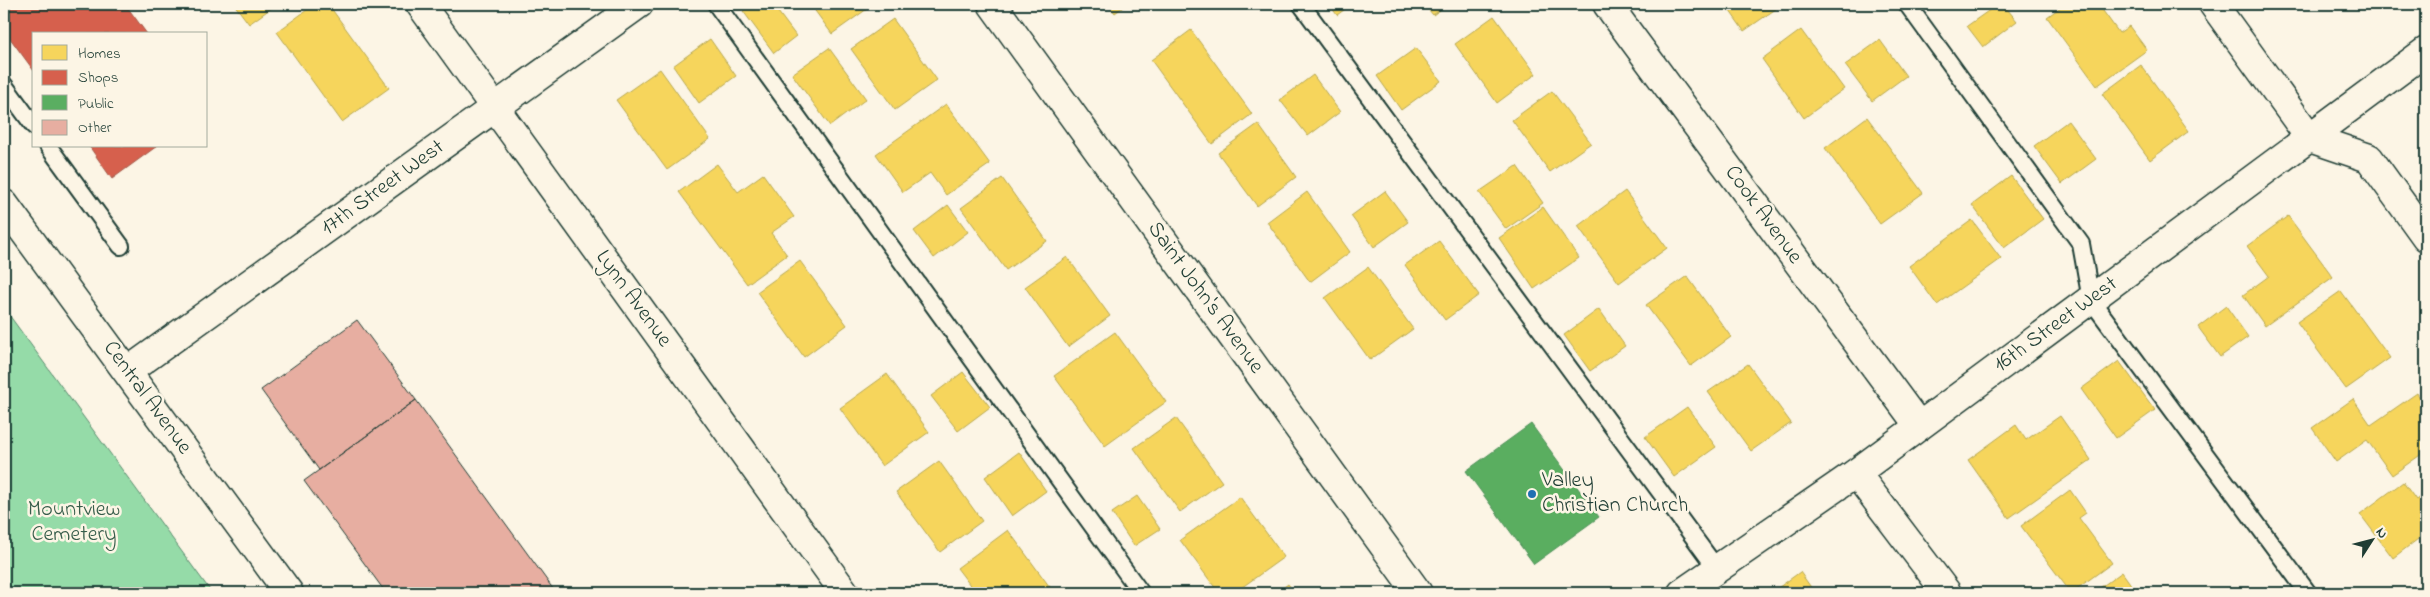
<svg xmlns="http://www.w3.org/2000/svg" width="2430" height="597" viewBox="0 0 2430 597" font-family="'Indie Flower',sans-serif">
<rect width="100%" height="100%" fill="#fcf5e5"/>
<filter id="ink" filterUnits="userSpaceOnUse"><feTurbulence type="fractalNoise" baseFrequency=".02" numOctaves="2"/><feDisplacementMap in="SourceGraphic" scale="10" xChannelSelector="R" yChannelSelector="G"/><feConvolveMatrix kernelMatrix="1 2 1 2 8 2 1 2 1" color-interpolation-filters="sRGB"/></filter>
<g filter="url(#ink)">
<path fill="#95dba8" stroke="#5a8c6e" d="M4,308L212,593H4Z"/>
<path fill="#f6d55c" stroke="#b6a750" d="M234,4H277L249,24Z
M315,4H328L389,88L342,122L277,32Z
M753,4H772L796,36L774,53L743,11Z
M810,4H874L832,34Z
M1108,4H1127L1115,13Z
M1329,4H1352L1337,15Z
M1424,4H1448L1433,15Z
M1725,4H1783L1744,31Z
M1998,4H2003L2017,21L1983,47L1967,26Z
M2065,4H2098L2119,33L2129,26L2147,50L2097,86L2047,17Z
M1494,16L1536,74L1497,103L1455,44Z
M893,19L937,80L895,110L851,49Z
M1191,30L1252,114L1212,144L1151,60Z
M1801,30L1844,89L1804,118L1762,59Z
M710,39L736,76L699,103L673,66Z
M1880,40L1906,76L1872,101L1845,65Z
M829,48L866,99L830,126L792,74Z
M1416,48L1441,81L1401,110L1377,76Z
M2141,65L2189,131L2150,160L2102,94Z
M660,69L710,139L667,170L616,100Z
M1313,75L1340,112L1308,136L1280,100Z
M1552,91L1591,143L1550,172L1512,120Z
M946,104L990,164L946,195L930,173L903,192L876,154Z
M1867,117L1923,193L1880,224L1825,148Z
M2068,121L2096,159L2062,184L2034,146Z
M1258,124L1296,177L1257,206L1218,153Z
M717,164L738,192L763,174L794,217L771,233L787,255L747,284L679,192Z
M1517,166L1543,203L1506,229L1479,192Z
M2011,176L2043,219L2004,248L1972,205Z
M1002,178L1047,241L1006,270L961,208Z
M1385,191L1408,222L1374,247L1351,216Z
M1625,191L1667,248L1619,283L1578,226Z
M1307,192L1350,252L1310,282L1267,222Z
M948,205L968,232L934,258L914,231Z
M1543,207L1579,258L1534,289L1499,238Z
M2288,216L2333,277L2265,326L2243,295L2269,276L2247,246Z
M1972,220L2001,259L1937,305L1909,266Z
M1439,241L1479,295L1445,320L1405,265Z
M1067,257L1110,316L1068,347L1025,287Z
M800,261L847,325L804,357L757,292Z
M1368,267L1413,329L1370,360L1325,298Z
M1687,276L1731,337L1691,366L1646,305Z
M2341,291L2390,358L2346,389L2297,322Z
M2226,306L2248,337L2220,357L2198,327Z
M1599,309L1625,346L1590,371L1564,335Z
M1115,332L1166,402L1105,446L1054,376Z
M2119,361L2155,410L2116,438L2081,389Z
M1748,364L1791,423L1751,451L1708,392Z
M963,372L990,407L958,431L931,396Z
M887,374L929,432L882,466L840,408Z
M2417,393L2426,407V451L2392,475L2367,440L2336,462L2312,428L2353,399L2371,425Z
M1687,407L1716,447L1674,477L1645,437Z
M2060,416L2091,460L2009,518L1968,460L2016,425L2026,440Z
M1176,418L1222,482L1180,512L1134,448Z
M1019,452L1046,491L1012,516L985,477Z
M939,461L982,521L940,552L896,492Z
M2403,482L2416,500L2426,492V533L2393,558L2360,514Z
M2070,490L2086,513L2079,518L2112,563L2071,593L2021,526Z
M1137,496L1160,529L1134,546L1112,513Z
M1240,497L1284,557L1234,593H1219L1180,540Z
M1008,530L1052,590L1048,593H976L957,568Z
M1800,572L1815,593H1771Z
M2122,572L2137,593H2093Z
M1288,584L1295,593H1276Z"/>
<path fill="#d6604d" stroke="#9f5646" d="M12,4H125L147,34H34V71L4,30V10Z
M89,146H157L112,179Z"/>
<path fill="#5aae61" stroke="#488c54" d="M1531,424L1599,517L1534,564L1466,471Z"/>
<path fill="#e7aea1" stroke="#1f3d34" d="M357,320L416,400L319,470L261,390Z
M416,400L556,593H386L304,481Z"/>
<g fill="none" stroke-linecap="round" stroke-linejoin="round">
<defs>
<path id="service" d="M716,4L1141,593
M1301,4L1717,569
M1907,4L2081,244L2091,300L2308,593
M4,85L34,126
M48,146L121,246"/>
<path id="minor" d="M420,4L845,593
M992,4L1418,593
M1607,4L1919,426
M2213,4L2310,138L2369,158L2426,237
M128,371L639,4
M1856,473L1947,593"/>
<path id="tertiary" d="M1682,593L1856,473L2426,51"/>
<path id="secondary" d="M4,204L289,593"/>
</defs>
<use href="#service" stroke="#1f3d34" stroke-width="20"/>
<use href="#minor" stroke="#1f3d34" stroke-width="31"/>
<use href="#tertiary" stroke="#1f3d34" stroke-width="31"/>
<use href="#secondary" stroke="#1f3d34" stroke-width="31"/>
<use href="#service" stroke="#fcf5e5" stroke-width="16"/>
<use href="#minor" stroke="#fcf5e5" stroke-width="28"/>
<use href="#tertiary" stroke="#fcf5e5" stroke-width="28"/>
<use href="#secondary" stroke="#fcf5e5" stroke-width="28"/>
</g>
</g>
<circle fill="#1f6fb2" stroke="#fcf5e5" stroke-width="2" cx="1532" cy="494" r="5"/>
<g text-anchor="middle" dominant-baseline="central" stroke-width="5" stroke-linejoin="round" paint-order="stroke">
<g font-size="22" fill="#1f3d34" stroke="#fcf5e5">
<text transform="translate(383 188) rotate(-36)">17th Street West</text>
<text transform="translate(1763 215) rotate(54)">Cook Avenue</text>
<text transform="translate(1205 298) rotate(54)">Saint John's Avenue</text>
<text transform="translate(633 299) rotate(54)">Lynn Avenue</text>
<text transform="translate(2056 325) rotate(-36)">16th Street West</text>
<text transform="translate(147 398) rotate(54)">Central Avenue</text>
</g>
<g font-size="22" fill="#1f3d34" stroke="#fcf5e5" text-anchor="start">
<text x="1542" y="481">Valley<tspan x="1542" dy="25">Christian Church</tspan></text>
</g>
<g font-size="22" fill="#375d4b" stroke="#fcf5e5">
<text x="74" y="510">Mountview<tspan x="74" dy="25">Cemetery</tspan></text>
</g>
</g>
<rect width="2430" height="597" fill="none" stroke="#fcf5e5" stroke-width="20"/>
<rect x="10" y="10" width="2410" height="577" fill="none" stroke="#1f3d34" stroke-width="2" filter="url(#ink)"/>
<rect x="32" y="32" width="175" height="115" fill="#fcf5e5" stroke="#a4ab9e"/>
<rect x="42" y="45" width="25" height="15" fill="#f6d55c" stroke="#a4ab9e"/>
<text x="78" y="58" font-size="15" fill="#1f3d34">Homes</text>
<rect x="42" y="70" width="25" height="15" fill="#d6604d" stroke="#a4ab9e"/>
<text x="78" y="82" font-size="15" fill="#1f3d34">Shops</text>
<rect x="42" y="95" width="25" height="15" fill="#5aae61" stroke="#a4ab9e"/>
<text x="78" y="108" font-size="15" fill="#1f3d34">Public</text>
<rect x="42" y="120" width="25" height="15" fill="#e7aea1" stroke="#a4ab9e"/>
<text x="78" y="132" font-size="15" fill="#1f3d34">Other</text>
<g transform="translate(2372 540) rotate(54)" stroke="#fcf5e5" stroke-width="4" paint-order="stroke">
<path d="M0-4L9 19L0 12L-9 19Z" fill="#1f3d34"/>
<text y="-8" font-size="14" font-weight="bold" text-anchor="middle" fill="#1f3d34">N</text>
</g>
</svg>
